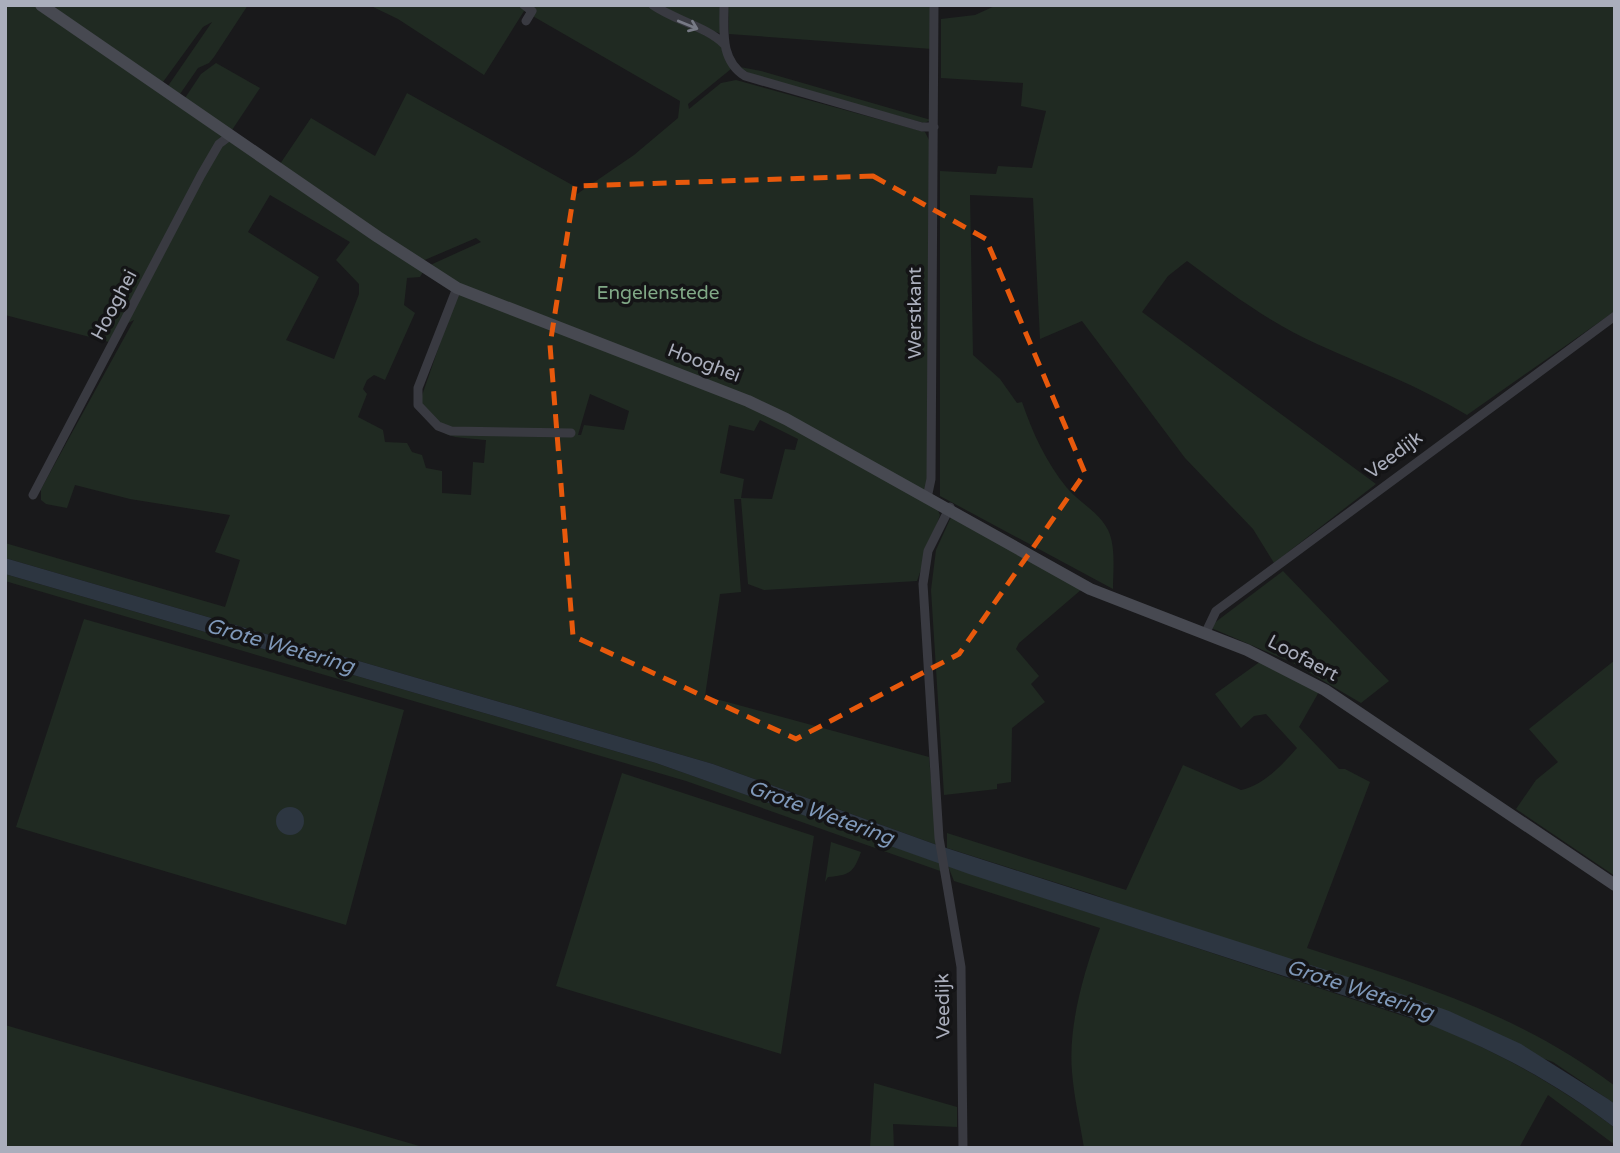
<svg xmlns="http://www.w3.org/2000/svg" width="1620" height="1153" viewBox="0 0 1620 1153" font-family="'Varela Round',sans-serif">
<rect width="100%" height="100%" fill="#19191b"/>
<path fill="#202a22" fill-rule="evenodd" d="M5,5H248L214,57L209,63L198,68L180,94L168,86L212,22L203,27L163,82L233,142L423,272L420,277L407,278L404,305L415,313L385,380L374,375L367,380L363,389L367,394L358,417L383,430L385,442L407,443L412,452L422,455L426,468L442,471V493L471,495L473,462L484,463L486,440C444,436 447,440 418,407L456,297L428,266L481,242L476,238L420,262L280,164L311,118L375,156L407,93L574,186L577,194L634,155L678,118L680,101L524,11L484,75L398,19L369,5H650L722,45L731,69L688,104L689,109L721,83L736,80L925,132L931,144L929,488L940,515L917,581L764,590L748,584L741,499H734L741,592L720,594L705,696L929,757L937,845L713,764L5,558V543L225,607L240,560L215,552L230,515L130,499L75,485L67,508L46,504L41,500V489L134,320L122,326L113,343L5,315ZM270,195L350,242L336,260L359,284V294L334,359L286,340L319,277L248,232ZM590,394L629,411L624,430L584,425L581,435H578ZM760,420L798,439L795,450L785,449L772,499L741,498L744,479L720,473L729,425L754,431Z
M659,5H722V34L701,27Z
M728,5H932V49L729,34Z
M997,5H1615V311L1467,415C1419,386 1368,367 1317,344C1270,323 1229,292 1187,261L1168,276L1142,312L1376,484L1274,563L1253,529L1185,458L1082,321L1040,339L1033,198L970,195L973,355L1000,379L1017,403L1022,402C1033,434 1046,462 1067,488C1080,503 1099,512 1108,530C1116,546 1113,572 1113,589L940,496V171L996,174L998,166L1032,168L1046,111L1021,106L1023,83L941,78V19L975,15Z
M216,63L260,88L232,130L185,98L201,74Z
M740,67L761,71L931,120L924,123L753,76Z
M951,517L1082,589L1019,643L1016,649L1039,676L1031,684L1045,702L1012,728L1011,782L997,784V789L944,795L931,590L936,550Z
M1283,571L1389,681L1361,703L1293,663L1209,627Z
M5,574L656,763L940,863L943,872L686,781L5,581Z
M84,619L404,710L346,925L16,827Z
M1615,660V876L1516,809L1536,780L1558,762L1529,729Z
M1261,661L1320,690L1299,727L1339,769H1345L1370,782L1307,948C1418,984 1520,1014 1615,1086V1104L1553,1062L1092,894L947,848V833L1126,890L1183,765L1241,790C1264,785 1282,765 1297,748L1266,714L1254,716L1241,728L1215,694Z
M622,773L814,836L781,1054L556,986Z
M831,842L861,852C853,874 849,875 828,877L825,882Z
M948,866L1443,1029C1504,1056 1561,1087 1615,1128V1145L1548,1095L1519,1148H1084C1080,1123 1074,1097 1072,1072C1068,1025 1084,972 1100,928L954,881Z
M5,1025L426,1148H5Z
M874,1083L957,1107V1127L893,1124L894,1148H870Z"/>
<path fill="#2d3641" d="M5,558L713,764L937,845L1404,995L1449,1011L1521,1044L1608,1099L1615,1104V1128C1549,1077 1477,1041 1398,1013L969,874L656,763L5,574Z
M276 821a14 14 0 1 1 28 0a14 14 0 1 1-28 0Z"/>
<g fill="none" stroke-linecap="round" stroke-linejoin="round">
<path stroke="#393a41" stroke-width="9" d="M524,5L532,11L526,21
M653,5C674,20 707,27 724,44
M724,5C724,32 720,60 745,76L922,127H934
M457,288L418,388V405L438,426L451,431L571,433
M33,495L201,175L219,144L231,135
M927,498L931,479L934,5
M950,507L928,551L923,584L939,838L961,967L963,1148
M1206,632L1216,611L1615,316"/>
<path stroke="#474951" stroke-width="12" d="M41,5L378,237L457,288L748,401L786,419L1090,589L1247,650L1325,690L1615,885"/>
</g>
<defs><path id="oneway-shaft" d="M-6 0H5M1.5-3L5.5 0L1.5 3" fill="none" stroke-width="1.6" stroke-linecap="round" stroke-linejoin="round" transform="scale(1.75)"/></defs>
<use stroke="#777a85" href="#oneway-shaft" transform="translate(688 25) rotate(22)"/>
<path fill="none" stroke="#e8590c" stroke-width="5" stroke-dasharray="14 9" stroke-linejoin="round" d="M873,176L986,239L1085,473L959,654L796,739L573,636L550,345L575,186Z"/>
<g text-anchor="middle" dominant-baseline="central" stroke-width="7" stroke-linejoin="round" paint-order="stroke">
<g font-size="19" fill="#80a886" stroke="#141416">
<text x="658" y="293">Engelenstede</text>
</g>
<g font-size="19" fill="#aaaebc" stroke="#141416">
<text transform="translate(114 305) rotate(-62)">Hooghei</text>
<text transform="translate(915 313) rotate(-90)">Werstkant</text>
<text transform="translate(704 363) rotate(21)">Hooghei</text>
<text transform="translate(1394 455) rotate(-37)">Veedijk</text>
<text transform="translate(1303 658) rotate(28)">Loofaert</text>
<text transform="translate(943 1006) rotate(-91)">Veedijk</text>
</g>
<g font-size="21" font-style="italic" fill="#7f98b9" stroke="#141416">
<text transform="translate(280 646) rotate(16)">Grote Wetering</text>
<text transform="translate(821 813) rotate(20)">Grote Wetering</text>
<text transform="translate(1360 990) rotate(18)">Grote Wetering</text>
</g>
</g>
<rect width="1620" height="1153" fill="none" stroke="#aaaebc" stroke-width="14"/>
</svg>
